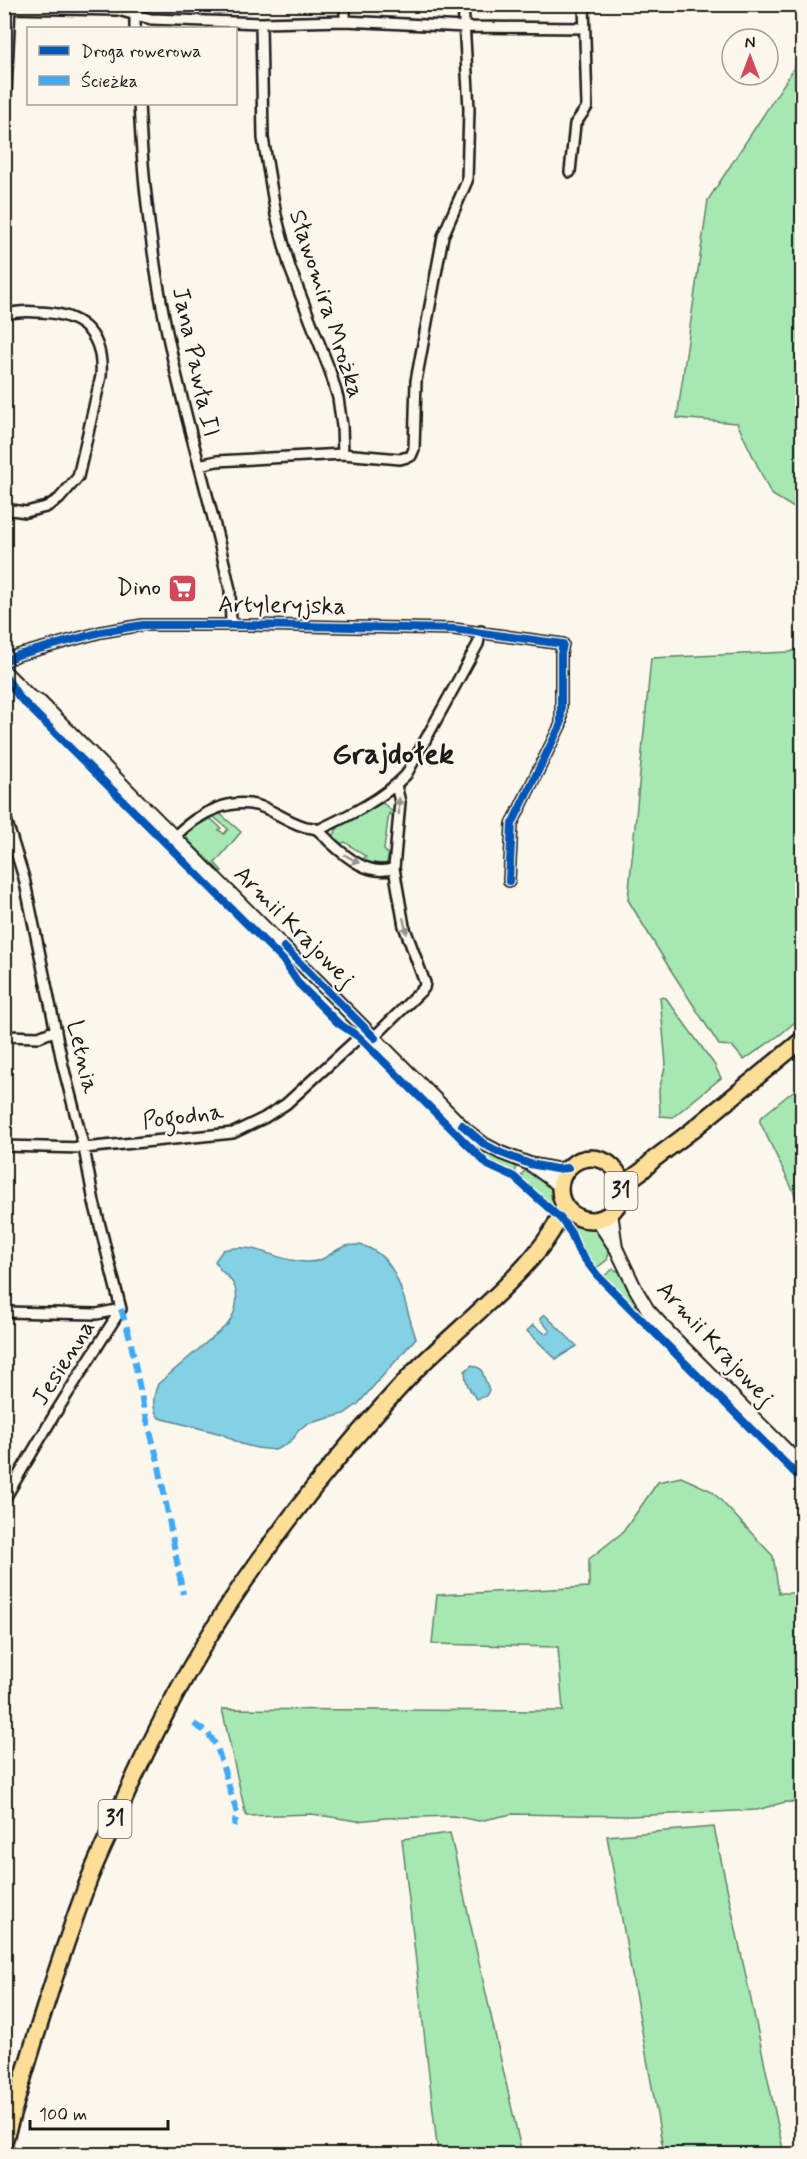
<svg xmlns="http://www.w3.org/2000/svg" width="807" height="2159" viewBox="0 0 807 2159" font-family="Mynerve,sans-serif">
<rect width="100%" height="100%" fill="#fbf7ec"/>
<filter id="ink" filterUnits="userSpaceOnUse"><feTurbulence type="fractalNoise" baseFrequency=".0167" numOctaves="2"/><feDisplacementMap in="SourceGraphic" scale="12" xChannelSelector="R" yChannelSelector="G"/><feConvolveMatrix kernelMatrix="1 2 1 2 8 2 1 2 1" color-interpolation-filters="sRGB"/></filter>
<g filter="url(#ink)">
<path fill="#a6e8b1" stroke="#618266" stroke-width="1.5" d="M802,56V513L771,494L737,423L677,418L708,200Z
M802,648V1016L781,1034L744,1060L732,1046L719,1045L667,964L628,900L651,658L790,652Z
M25,700L40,708L149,819V823Z
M378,802L380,804L383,803L394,813L392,815L389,813L384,850L389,855L386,864L373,863L371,866L360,860L366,857L345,842L340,844L333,839L336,830L338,828L337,825Z
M218,812L241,832L215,863L222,871L220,872L188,840L186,836L189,831L210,818L221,828L219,830L224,834L228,829L214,817L213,814Z
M193,865H196L249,918L248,923L192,866Z
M660,997L666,998L714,1064L721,1078L673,1117L660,1116L659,1090L666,1064Z
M802,1084V1209L760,1122V1118Z
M440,1110L513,1163L516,1168L515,1175L490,1163L439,1112Z
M529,1170L555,1189L558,1201L557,1213L520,1180L523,1172Z
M582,1222C598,1225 602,1236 610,1249L607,1260L595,1269L582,1252L573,1233L568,1227Z
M613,1269L622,1273L667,1339L665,1341L603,1277Z
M681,1477L712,1491L773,1556L779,1593H802V1803L785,1802L757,1810L630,1816L512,1814L479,1821L453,1816L386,1818L357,1821L312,1814L246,1816L222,1709L563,1711L558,1647L432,1644L437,1595L589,1587V1559L623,1532L658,1482Z
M714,1827L784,2154H664L607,1836Z
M450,1833L522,2154H438L402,1839Z"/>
<path fill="#84d0e4" stroke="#5a8894" stroke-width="1.5" d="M360,1245C401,1255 403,1304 416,1338L358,1404L344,1414L307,1424L298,1430L294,1438L285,1445L275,1450L257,1448L241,1444L222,1434L159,1418C151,1408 153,1396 158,1384L228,1324C237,1311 241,1292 230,1279C224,1272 219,1271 215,1261L223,1250C257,1241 275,1262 307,1262C327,1262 330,1251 346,1246C350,1245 356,1245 360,1245Z
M544,1314L577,1346L556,1359L527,1331L533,1325L546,1334L550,1331L540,1319Z
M472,1365L481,1369L489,1390L486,1396L477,1399C469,1391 465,1382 465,1371Z"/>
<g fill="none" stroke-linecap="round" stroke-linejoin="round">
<defs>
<path id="minor" d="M135,4V28
M4,8L118,10L151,19L261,23L345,21L465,27L584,28
M345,21V4
M261,23L263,138L276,215L290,268L330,371L338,398L342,426L343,454
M139,104C143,190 154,276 173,360C190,437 214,513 230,590L231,625
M4,137L10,5
M570,172L575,124L587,107L584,4
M4,315C16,311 26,311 38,312C79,313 104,331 101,376L78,477L59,499L46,507L26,512L4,509
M199,465L217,461L343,454L400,459L411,456L414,449L416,381L443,236L467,181L469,109L463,4
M4,661L18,655L101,632L143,625H249L454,629L563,644L561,654V724L512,824L509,881
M4,813L24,878L63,1066L84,1148L94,1202L121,1309
M318,830C348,816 383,799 406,775L478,644L481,631
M174,837C198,813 232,795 265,808C278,814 290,822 303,826C307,828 312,827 316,829C321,832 326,838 330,842C346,857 371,878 394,868
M4,1036L39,1037L56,1030
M374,1037L424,988L425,983L404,926L394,868L400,802L396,785
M4,1146L84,1148L233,1133L264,1118L286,1104L367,1030
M4,1312L97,1314L121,1309
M4,1500L56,1412L121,1309"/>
<path id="tertiary" d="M4,671L29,696L40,702L465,1129L484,1144L501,1153L530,1164L556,1169L568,1168
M531,1165L560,1186
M611,1212L616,1248L635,1288L648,1310L671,1335L802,1466
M593,1219L599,1223L615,1247"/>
<path id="primary" d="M560 1189a31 31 0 1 1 62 0a31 31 0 1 1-62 0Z
M621,1186L643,1170L654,1159L690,1132L802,1040
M4,2142C30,2054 56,1967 88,1882C96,1861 106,1841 115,1820C154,1730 200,1642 258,1562C305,1496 357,1432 413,1373C453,1331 552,1257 564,1204"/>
</defs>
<use href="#minor" stroke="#1c1c1c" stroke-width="14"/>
<use href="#tertiary" stroke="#1c1c1c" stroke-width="16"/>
<use href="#primary" stroke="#1c1c1c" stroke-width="20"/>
<use href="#minor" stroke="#fbf7ec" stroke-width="9"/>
<use href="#tertiary" stroke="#fbf7ec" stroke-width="12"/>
<use href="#primary" stroke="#fcde96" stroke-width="15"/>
<path stroke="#3fa9f5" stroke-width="6" stroke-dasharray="12 6" stroke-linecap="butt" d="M121,1309L130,1338L143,1405L158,1461L183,1594
M194,1724L208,1733L217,1747L237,1813L234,1826"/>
<defs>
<path id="cycleway" d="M4,661L18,655L101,632L143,625H249L454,629L563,644L561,654V724L512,824L509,881
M4,674L19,697L283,960L299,984L338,1023L359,1037L488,1165L514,1177L561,1219L571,1233L578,1250L597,1275L802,1480
M284,947L375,1038
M462,1125L484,1144L501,1153L530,1164L556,1169L568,1168"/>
</defs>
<use href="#cycleway" stroke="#fbf7ec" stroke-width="11"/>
<use href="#cycleway" stroke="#0057b8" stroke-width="8"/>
</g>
<defs><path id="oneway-solid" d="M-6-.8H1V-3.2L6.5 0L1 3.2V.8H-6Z" transform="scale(1.5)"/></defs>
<g fill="#97948e">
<use href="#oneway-solid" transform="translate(399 806) rotate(-89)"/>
<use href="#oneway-solid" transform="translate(352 859) rotate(30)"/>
<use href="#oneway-solid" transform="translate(405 926) rotate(77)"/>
</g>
</g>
<defs>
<symbol id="supermarket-square" viewBox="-11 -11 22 22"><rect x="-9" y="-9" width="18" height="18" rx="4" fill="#d1495b" stroke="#fbf7ec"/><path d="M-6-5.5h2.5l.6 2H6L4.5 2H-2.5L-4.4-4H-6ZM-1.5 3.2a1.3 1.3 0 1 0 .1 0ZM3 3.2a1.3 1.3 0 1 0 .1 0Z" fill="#fff"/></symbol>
</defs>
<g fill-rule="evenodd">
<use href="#supermarket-square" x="166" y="572" width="33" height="33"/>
</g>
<g text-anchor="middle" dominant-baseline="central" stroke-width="4.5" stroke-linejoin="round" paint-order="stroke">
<g fill="#fbf7ec" stroke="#5f5e5a" stroke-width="1.5">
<rect x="604.5" y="1172" width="33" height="38" rx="4.5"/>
<rect x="98.5" y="1800" width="33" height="38" rx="4.5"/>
</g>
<g font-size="22" font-weight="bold" fill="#1c1c1c">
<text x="621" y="1191">31</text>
<text x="115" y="1819">31</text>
</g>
<g font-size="24" fill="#1c1c1c" stroke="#fbf7ec">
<text transform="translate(326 304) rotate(72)">Sławomira Mrożka</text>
<text transform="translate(195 362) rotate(78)">Jana Pawła II</text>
<text transform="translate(282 606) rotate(1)">Artyleryjska</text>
<text transform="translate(294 927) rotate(45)">Armii Krajowej</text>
<text transform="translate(82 1057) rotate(77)">Letnia</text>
<text transform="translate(183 1117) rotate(-7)">Pogodna</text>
<text transform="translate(715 1344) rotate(47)">Armii Krajowej</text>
<text transform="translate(64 1363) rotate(-58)">Jesienna</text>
</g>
<g font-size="24" fill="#1c1c1c" stroke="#fbf7ec" text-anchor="end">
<text x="161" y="588">Dino</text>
</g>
<g font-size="30" font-weight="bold" fill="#1c1c1c" stroke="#fbf7ec">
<text x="393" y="754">Grajdołek</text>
</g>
</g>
<rect width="807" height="2159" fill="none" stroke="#fbf7ec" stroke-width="24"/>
<rect x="12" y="12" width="783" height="2135" fill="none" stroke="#1c1c1c" stroke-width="2" filter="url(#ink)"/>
<rect x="27" y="27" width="210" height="78" fill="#fbf7ec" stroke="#a29f99" stroke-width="1.5"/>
<rect x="39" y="46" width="30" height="9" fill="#0057b8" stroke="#a29f99" stroke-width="1.5"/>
<text x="81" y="57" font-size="18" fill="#1c1c1c">Droga rowerowa</text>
<rect x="39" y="76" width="30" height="9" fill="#3fa9f5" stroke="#a29f99" stroke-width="1.5"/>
<text x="81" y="87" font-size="18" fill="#1c1c1c">Ścieżka</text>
<g transform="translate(750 57)"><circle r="28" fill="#fbf7ec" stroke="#a29f99" stroke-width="1.5"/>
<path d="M0-4.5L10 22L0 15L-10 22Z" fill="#d1495b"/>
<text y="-9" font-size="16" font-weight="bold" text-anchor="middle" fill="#1c1c1c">N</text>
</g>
<path d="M30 2120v9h138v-9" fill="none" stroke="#1c1c1c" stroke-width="3"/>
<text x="39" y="2120" font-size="18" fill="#1c1c1c" stroke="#fbf7ec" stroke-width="4.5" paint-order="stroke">100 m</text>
</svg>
